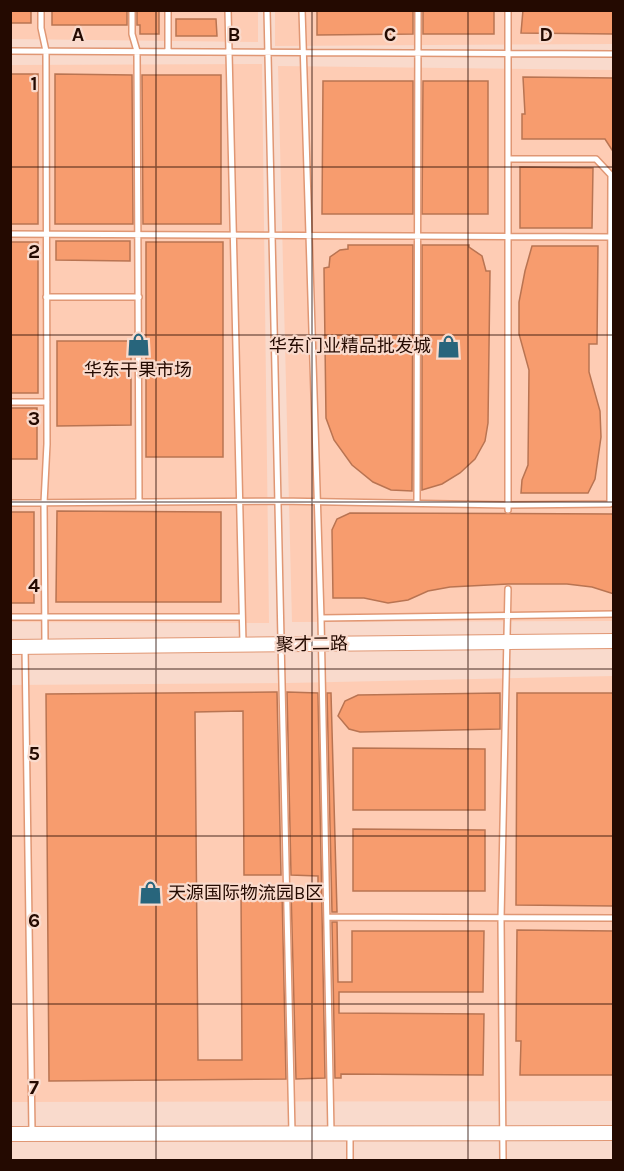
<svg xmlns="http://www.w3.org/2000/svg" width="624" height="1171" viewBox="0 0 624 1171" font-family="Karla,'Noto Sans SC',sans-serif">
<rect width="100%" height="100%" fill="#f9dacc"/>
<path fill="#feccb4" d="M11,11H258V42L11,39Z
M275,11H613V44L275,46Z
M262,64L269,623L11,622L10,65Z
M278,66L613,70V621L292,622Z
M613,676V1101L11,1102L10,685L288,683Z"/>
<path fill="#f79c6e" stroke="#b97452" stroke-width="1.5" d="M10,10H31V23H10Z
M52,10H127V25H52Z
M137,10H159V34H140V25H137Z
M317,10H413V34L317,35Z
M423,10H494V34H423Z
M523,10H614V34L521,33Z
M176,19H216L217,36H176Z
M10,74H38V224H10Z
M55,74L132,75L133,224H55Z
M142,75H221V224H143Z
M523,77L614,78V153L605,139H522V114H525Z
M323,81H413V214H322Z
M423,81H488V214H422Z
M520,167L593,168L592,228H520Z
M56,241H130V261L56,260Z
M10,242H38V393H10Z
M146,242H223V457H146Z
M348,245H413L412,491L391,490L373,482L352,465L334,440L326,418L324,268L329,267L330,257L340,250L348,249Z
M422,245H469V247L482,256L486,271H490L488,423L485,441L475,459L460,473L442,484L422,490Z
M532,246H598L597,344H589V372L600,411L601,437L595,479L588,493H521L522,480L528,465L529,370L519,334V302L525,271Z
M57,341H131V425L57,426Z
M10,408H37V459H10Z
M57,511L221,512V602H56Z
M10,512H34V603H10Z
M350,513L614,514V594L592,587L567,584H508L450,587L428,591L408,600L388,603L364,598H333L332,530L337,519Z
M275,692H277L281,875H244L243,711L195,712L198,1060H242L241,890H282L286,1079L49,1081L46,694Z
M287,692L318,693L325,1078L296,1079L291,890H318V876L291,875Z
M327,693H331L337,912H332Z
M500,693V729L360,732L349,729L338,716L345,701L358,695Z
M517,693H614V906L516,905Z
M353,748L485,749V810H353Z
M353,829L485,830V891H353Z
M332,922H337L338,982H352V931H484L483,992H339V1013L484,1014L483,1075L341,1074V1078H335Z
M517,930L614,931V1075H520L521,1041H516Z"/>
<g fill="none" stroke-linecap="round" stroke-linejoin="round">
<defs>
<path id="service" d="M41,10V28L46,51L47,444L44,503L45,645
M132,10V34L137,51L139,502
M168,10V51
M228,10L243,643
M267,10L292,1133
M302,10L321,618L331,1133
M10,51L614,54
M10,234L612,237
M46,297H139
M10,402H47
M10,503L279,501L508,505L610,504L611,175L596,159H508
M417,503L418,10
M508,510V10
M10,617H242
M321,618L614,614
M25,647L32,1132
M327,917L614,918
M350,1160V1135
M503,1160L501,919L508,589"/>
<path id="tertiary" d="M10,647L614,641
M10,1134L614,1133"/>
</defs>
<use href="#service" stroke="#e09774" stroke-width="8"/>
<use href="#tertiary" stroke="#e09774" stroke-width="16"/>
<use href="#service" stroke="#fff" stroke-width="5"/>
<use href="#tertiary" stroke="#fff" stroke-width="14"/>
</g>
<path fill="none" stroke="#240a01" stroke-width="1.5" stroke-opacity="0.55" d="M156,10V1160M312,10V1160M468,10V1160M10,167H614M10,335H614M10,502H614M10,669H614M10,836H614M10,1004H614"/>
<defs>
<symbol id="shop-bare" viewBox="-9 -9 18 18"><path d="M-5-2.5h2.3a2.7 3.5 0 0 1 5.4 0H5L5.5 6h-11ZM-1.5-2.5h3a1.5 2.3 0 0 0-3 0Z" fill="#28657c" stroke="#f9dacc" stroke-width="2.5" paint-order="stroke"/></symbol>
</defs>
<g fill-rule="evenodd">
<use href="#shop-bare" x="122" y="328" width="33" height="33"/>
<use href="#shop-bare" x="432" y="330" width="33" height="33"/>
<use href="#shop-bare" x="134" y="876" width="33" height="33"/>
</g>
<g text-anchor="middle" dominant-baseline="central" stroke-width="4.5" stroke-linejoin="round" paint-order="stroke">
<g font-size="18" fill="#240a01" stroke="#f9dacc" text-anchor="end">
<text x="431" y="346">华东门业精品批发城</text>
<text x="138" y="370" text-anchor="middle">华东干果市场</text>
<text x="168" y="893" text-anchor="start">天源国际物流园B区</text>
</g>
<g font-size="18" fill="#240a01" stroke="#f9dacc">
<text transform="translate(312 644) rotate(-1)">聚才二路</text>
</g>
</g>
<g font-size="20" text-anchor="middle" font-weight="bold" fill="#240a01" stroke="#f9dacc" stroke-width="4.5" stroke-linejoin="round" paint-order="stroke">
<text x="78" y="41">A</text>
<text x="234" y="41">B</text>
<text x="390" y="41">C</text>
<text x="546" y="41">D</text>
<text x="34" y="90">1</text>
<text x="34" y="258">2</text>
<text x="34" y="425">3</text>
<text x="34" y="592">4</text>
<text x="34" y="760">5</text>
<text x="34" y="927">6</text>
<text x="34" y="1094">7</text>
</g>
<rect width="624" height="1171" fill="none" stroke="#240a01" stroke-width="24"/>
</svg>
